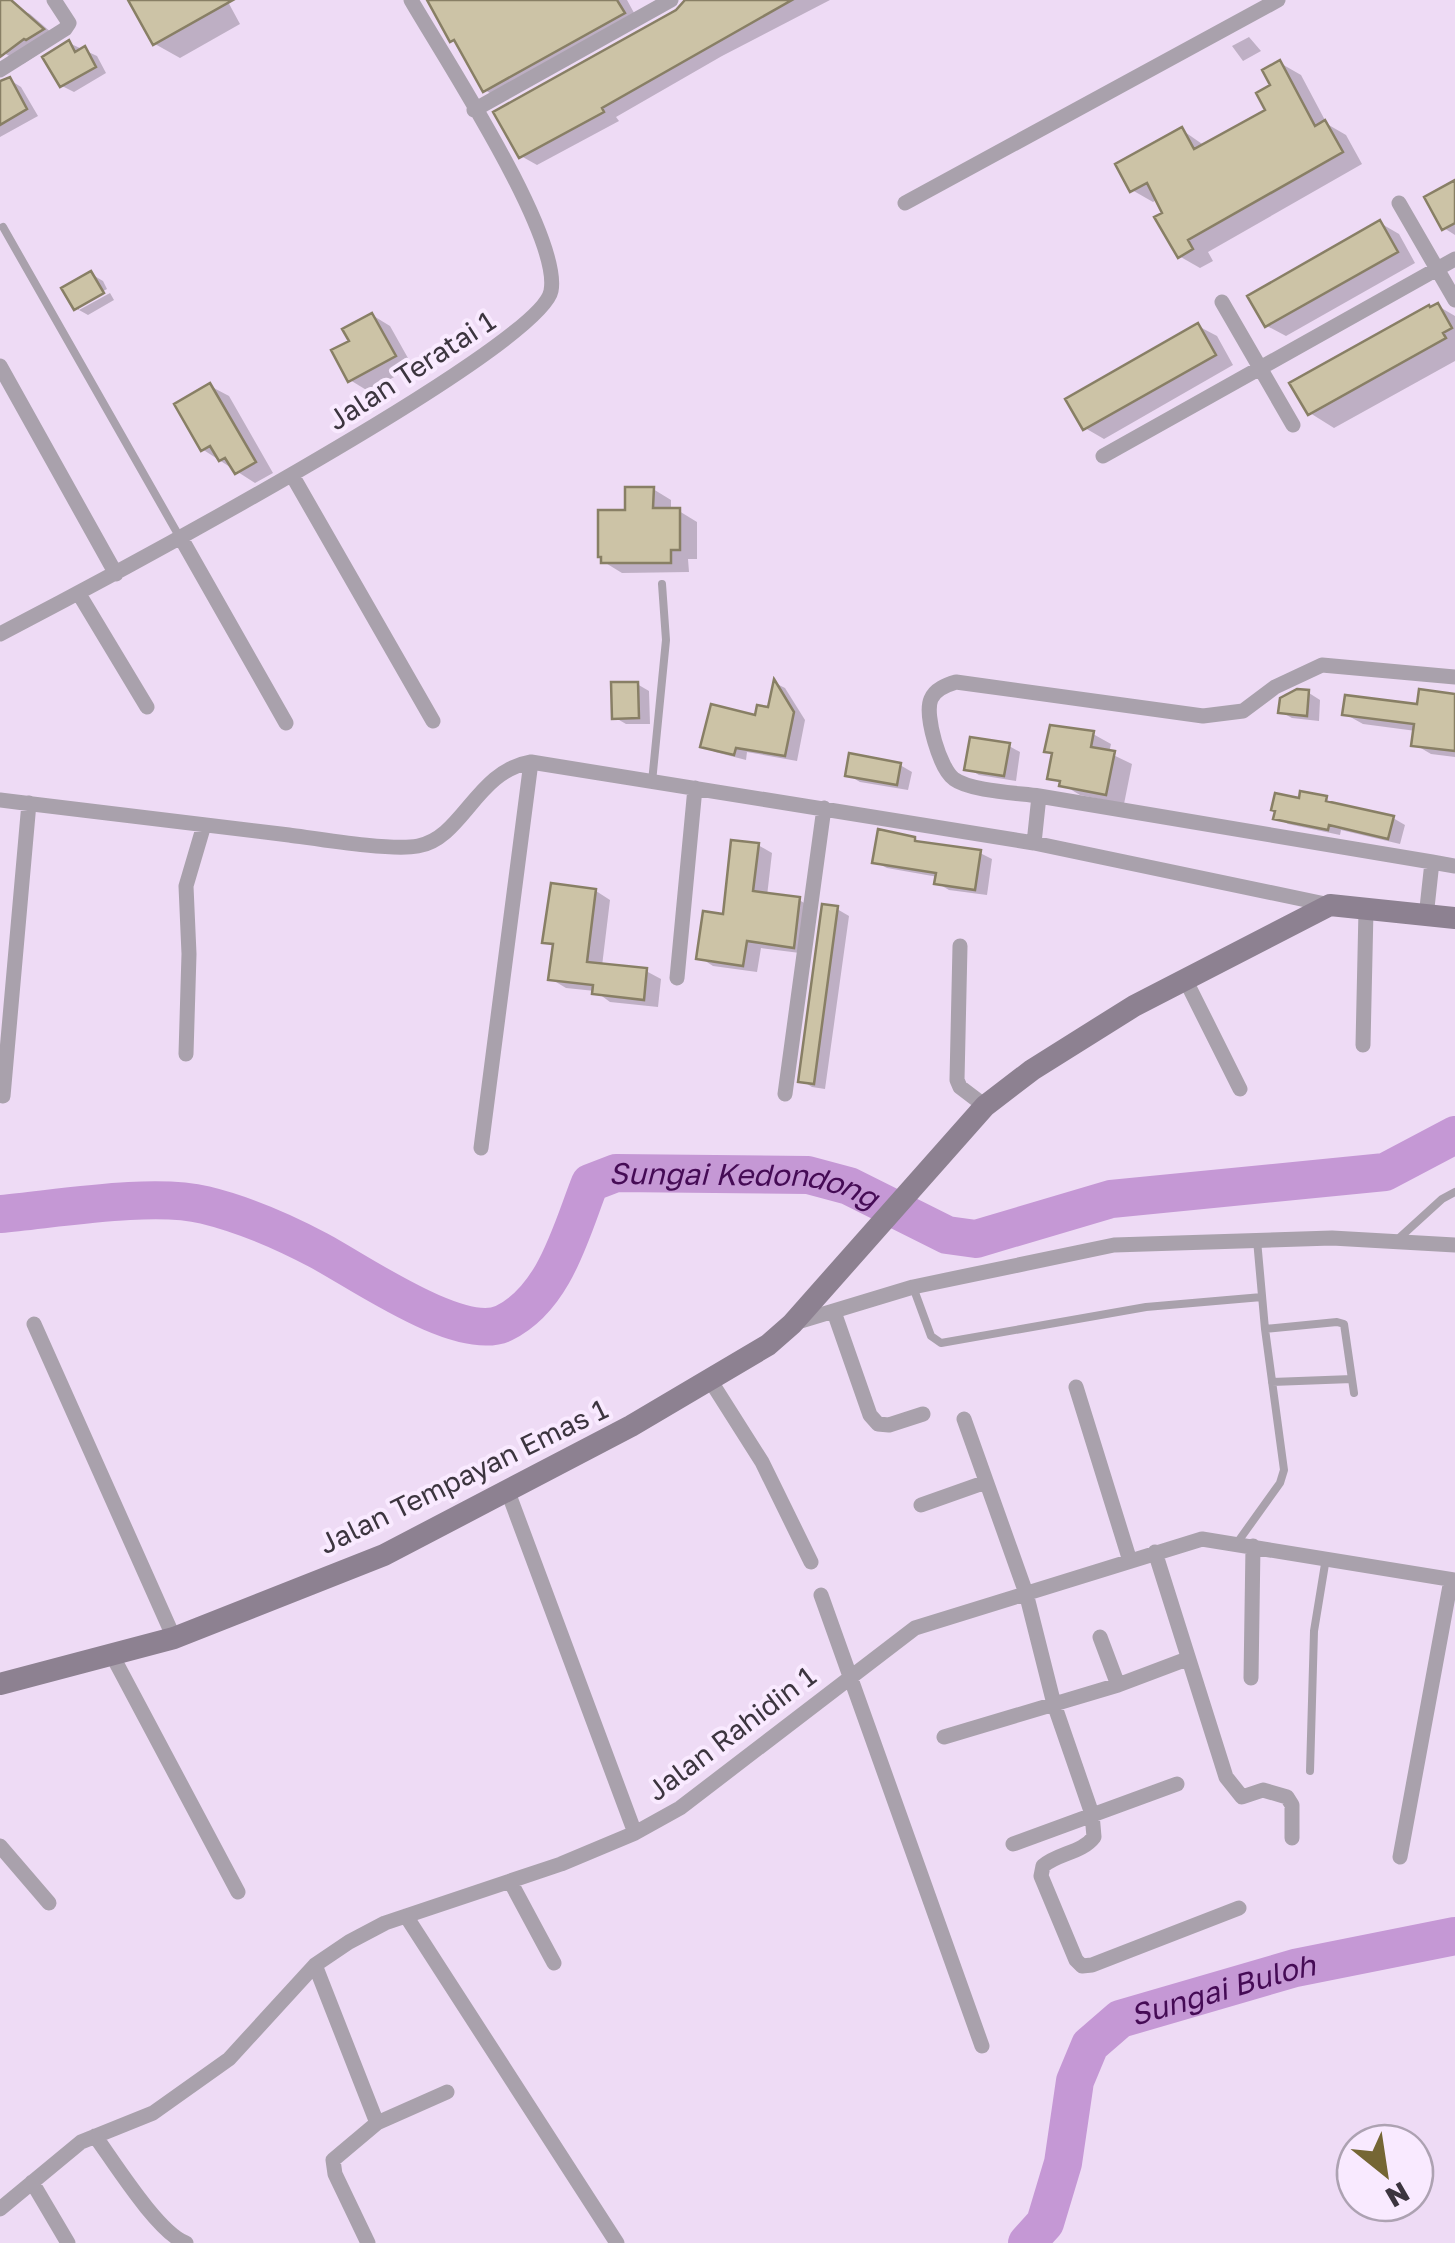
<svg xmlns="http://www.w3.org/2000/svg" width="1455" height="2243" viewBox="0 0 1455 2243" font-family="'Golos Text',sans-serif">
<rect width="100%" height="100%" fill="#eedbf5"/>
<path fill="#0003" d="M0,0L30,14L60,40L23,64L4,53L0,50Z
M131,0H227L240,24L180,58L155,44Z
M430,0H627L639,22L501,100L485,90L460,46L452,40Z
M683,0H830L722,56L616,117L619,121L537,165L521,156L684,6Z
M1249,37L1261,51L1243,61L1232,46Z
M69,43L97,56L106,73L74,92L62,86Z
M1280,63L1301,75L1327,124L1346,135L1362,164L1208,252L1213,261L1200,268L1179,256L1158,199L1153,202L1132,190L1182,130L1205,146L1269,111Z
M10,80L21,87L38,116L0,137V86Z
M1455,183V235L1444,228Z
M1380,223L1399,234L1415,263L1286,336L1267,326Z
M91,274L103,281L107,289L79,305V310L76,308Z
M110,293L114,300L88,315L79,310Z
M1438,306L1455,316V361L1334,428L1310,413Z
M372,315L390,326L413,367L368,391L350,380L352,342Z
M1198,326L1217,336L1233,365L1104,439L1085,428Z
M210,386L229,396L273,473L255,483L202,449Z
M653,489L671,500V511H679L697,522V559H688L689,572L622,573L604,562L627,513Z
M775,683L785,688L805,720L797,761L747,752L746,760L715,752L703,746L770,710Z
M637,684L649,691L650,724H626L614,717Z
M1309,693L1320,700L1319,721L1292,718L1281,712Z
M1455,696V757L1431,754L1414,744L1416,731L1363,724L1345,714L1419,707Z
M1093,734L1111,744L1109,753L1132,764L1124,804L1080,795L1050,777L1054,755L1047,751Z
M1009,746L1020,752L1016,781L979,775L967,768Z
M900,765L912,772L908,790L860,782L848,775Z
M1326,799L1338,806L1393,818L1405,825L1400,844L1341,830L1340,835L1288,824L1276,818L1300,801Z
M914,839L924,845L980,853L992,859L987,895L949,890L937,883L938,877L887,868L875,862Z
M758,845L772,853L767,896L799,900L813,908L808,954L761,948L757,972L713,966L699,957L725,916Z
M596,891L610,900L602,966L646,971L661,979L658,1007L610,1002L595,991L566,988L551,979L555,947L545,942Z
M837,909L849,916L825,1089L812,1087L801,1080Z"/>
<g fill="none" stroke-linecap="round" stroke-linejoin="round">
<g stroke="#c598d5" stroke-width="38">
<path id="s1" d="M0,1214C56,1209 153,1192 205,1205C242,1214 284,1232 318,1250C358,1271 461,1344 504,1323C555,1298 571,1231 590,1183L616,1173L808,1175L849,1186L947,1235L976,1239L1111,1199L1385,1172L1455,1135"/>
<path id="s2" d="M1027,2243L1045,2223L1063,2163L1075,2081L1090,2045L1120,2019L1295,1968L1455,1936"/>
</g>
</g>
<path fill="#ccc3a6" stroke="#887f65" stroke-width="2.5" d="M0,0H11L44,29L26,40L24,39L0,57Z
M128,0H233L153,45Z
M427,0H617L625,13L483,92L454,40L450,42Z
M685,0H792L602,108L604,112L519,158L493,112L676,10Z
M69,40L75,52L85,46L96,67L60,87L42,57Z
M1280,60L1315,126L1325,120L1343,152L1188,240L1193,249L1178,258L1154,217L1162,213L1147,183L1130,192L1115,164L1182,127L1194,149L1265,110L1256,93L1270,85L1262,70Z
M10,77L27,109L0,125V81Z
M1455,180V223L1442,230L1424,197Z
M1380,220L1398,252L1265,327L1247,296Z
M91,271L104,293L74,310L61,288Z
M1438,303L1452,328L1443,333L1446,338L1308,415L1289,383L1429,305L1430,307Z
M372,313L396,356L348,382L331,350L349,341L342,329Z
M1198,323L1216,355L1083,430L1065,399Z
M210,383L256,462L235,474L225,458L219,461L210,446L201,451L174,404Z
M625,487H654L653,508H680V550H671V563H601V557H598V510H625Z
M774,679L794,712L785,756L736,748L734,755L700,747L711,704L755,715L757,705L768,707Z
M611,682H638L639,718L612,719Z
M1297,689L1309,690L1307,716L1278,713L1280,698Z
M1419,689L1455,694V751L1411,746L1414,724L1342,715L1345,695L1417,704Z
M1050,725L1094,731L1091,747L1115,751L1106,795L1059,786L1060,781L1047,779L1052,753L1044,752Z
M970,737L1010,743L1004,776L964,770Z
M849,753L901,763L897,785L845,776Z
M1300,791L1327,796L1326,801L1394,816L1388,839L1329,825L1328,830L1273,819L1275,811L1271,810L1275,793L1299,798Z
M878,829L915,837V841L981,850L975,890L934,884L936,873L872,863Z
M731,840L759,843L753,891L800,897L794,948L747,941L743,966L696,959L703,911L723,914Z
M551,883L596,889L587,962L647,968L644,1000L592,994L593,985L548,980L553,944L542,943Z
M822,904L838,906L814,1084L798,1082Z"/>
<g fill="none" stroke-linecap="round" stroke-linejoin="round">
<path stroke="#a9a1ac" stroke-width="8" d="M3,227L179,536
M652,782L666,640L662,584
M1397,1240L1442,1199L1455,1192
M913,1287L931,1336L941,1343L1146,1307L1262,1297
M1265,1329L1337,1322L1344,1324L1354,1393
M1272,1382L1352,1379
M1237,1543L1280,1483L1284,1470L1265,1329L1257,1240
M1310,1771L1314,1631L1326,1558"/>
<path stroke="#a9a1ac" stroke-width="15" d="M0,70L65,29L69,23L54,0
M474,110L671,0
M905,203L1278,0
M1399,203L1455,300
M1222,302L1293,425
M0,366L116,574
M1103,456L1455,259
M292,475L433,721
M181,538L286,723
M79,594L147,707
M0,634C75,595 540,350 551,291C562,236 442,54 411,0
M1039,796L1432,862L1426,917
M0,800C96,812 192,823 289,835C319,839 391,851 418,846C463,838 476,771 531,762L1034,843L1330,905
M1034,843L1039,796C1018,793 970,791 954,779C940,769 924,715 931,699C935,689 946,685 956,682L1203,716L1243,711L1275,687L1322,665L1455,677
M1432,862L1455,866
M960,946L957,1080L960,1087L985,1106
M677,978L695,788
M1185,979L1240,1089
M1363,1045L1366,910
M186,1054L189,954L186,886L204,825
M785,1094L824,808
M3,1096L29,803
M481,1148L531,762
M834,1312L870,1415L878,1424L889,1425L923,1414
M794,1323L913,1287L1114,1245L1332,1238L1455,1245
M34,1324L174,1638
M710,1380L762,1462L811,1562
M1076,1387L1130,1561
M964,1419L1026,1593L1054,1704L1092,1814L1094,1837C1082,1853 1058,1853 1043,1866L1041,1876L1076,1960L1082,1966L1092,1965L1239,1908
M508,1492L635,1833
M921,1505L986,1482
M1155,1552L1226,1777L1242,1797L1263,1790L1287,1797L1292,1805V1838
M821,1595L982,2046
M1100,1637L1118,1685
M112,1655L238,1892
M1251,1678L1253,1546
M944,1737L1118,1685L1187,1659
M1013,1844L1177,1784
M0,1846L49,1903
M1400,1857L1451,1580
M510,1881L554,1963
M406,1916L617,2243
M315,1965L377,2123L333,2160L335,2174L368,2243
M377,2123L447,2092
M95,2136C114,2162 158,2233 186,2243
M32,2182L68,2243
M0,2209L81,2142L153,2113L229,2059L315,1965L349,1942L385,1923L561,1864L635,1833L680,1808L915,1628L1202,1539L1455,1580"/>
<path stroke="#8d8191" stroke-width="22" d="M0,1684L174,1638L384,1555L631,1426L768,1345L792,1324L985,1106L1032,1070L1134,1006L1330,905L1455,918"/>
</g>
<g text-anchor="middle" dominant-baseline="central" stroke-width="8" stroke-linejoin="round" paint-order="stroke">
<g font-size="28" fill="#3c353f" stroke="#f9eaff">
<text transform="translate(411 370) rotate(-33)">Jalan Teratai 1</text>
<text transform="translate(463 1476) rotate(-26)">Jalan Tempayan Emas 1</text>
<text transform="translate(731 1733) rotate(-37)">Jalan Rahidin 1</text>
</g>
<g font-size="30" font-style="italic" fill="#450b55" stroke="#f9eaff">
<text stroke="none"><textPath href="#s1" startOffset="858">Sungai Kedondong</textPath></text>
<text stroke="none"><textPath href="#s2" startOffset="358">Sungai Buloh</textPath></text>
</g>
</g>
<g transform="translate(1385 2173) rotate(150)"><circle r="48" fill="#f9eaff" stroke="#ada2b2" stroke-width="2.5"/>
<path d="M0-8L18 38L0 25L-18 38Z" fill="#756634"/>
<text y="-15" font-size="28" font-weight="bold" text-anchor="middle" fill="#3c353f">N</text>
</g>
</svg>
